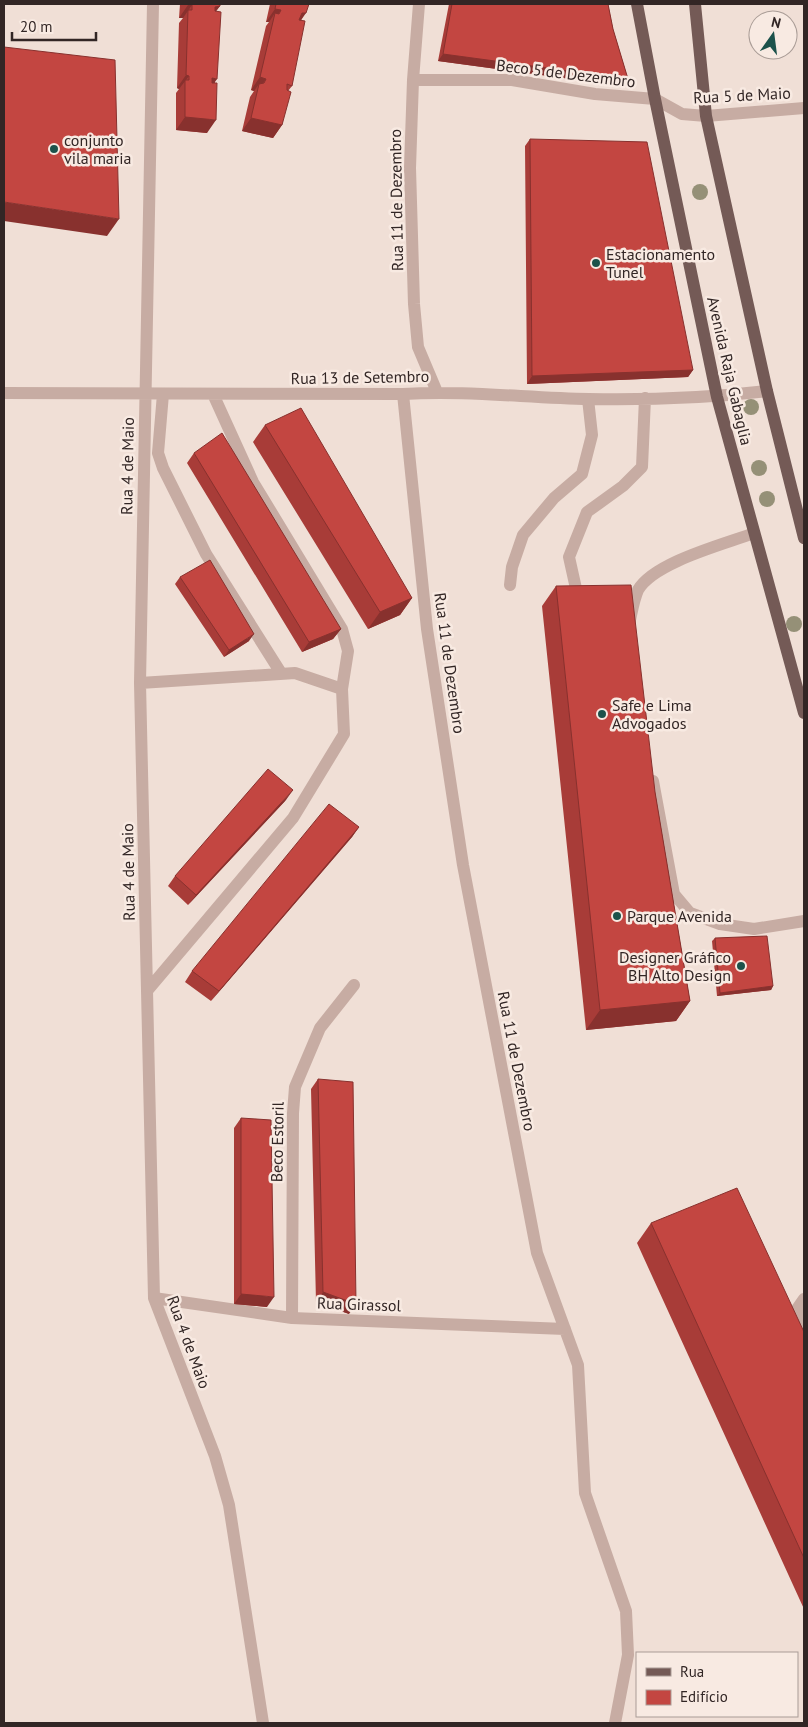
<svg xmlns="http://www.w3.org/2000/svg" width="808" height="1727" viewBox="0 0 808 1727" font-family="'PT Sans',sans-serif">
<rect width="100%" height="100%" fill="#f0dfd6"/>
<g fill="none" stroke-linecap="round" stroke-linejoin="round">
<path stroke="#c7aca3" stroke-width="12" d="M153,4L140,683L154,1298L215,1456L229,1505L263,1723
M419,4L413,80L410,168L414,304L418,347L437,392
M413,80H512L595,94L655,99L682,114L706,116L804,108
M4,393L403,394C465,390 527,398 589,399C648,400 708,398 767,391
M163,394L158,453L163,468L206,554L281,673
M213,394L253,482L342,629L348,651L342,689
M403,394L427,629L463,865L537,1253L578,1365L585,1493L626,1611L628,1655L615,1723
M510,585L512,567L523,535L554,498L582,474L592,435L588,399
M579,602L569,557L587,512L623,486L642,467L645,398
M630,620C632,611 634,599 638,590C654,562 725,544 754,533
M140,683L295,673L342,689L344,734L293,818L147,991
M653,781L674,894L690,913L720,924L754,929L804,921
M154,1298L292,1318L565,1329
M804,1299L797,1309L798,1323L804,1337
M292,1318L293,1113L295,1087L320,1028L354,985"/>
<path stroke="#745a56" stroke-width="12" d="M637,4L655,99L717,397L804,713
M695,4L706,116L767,391L804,538"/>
</g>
<g fill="#959077">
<circle cx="700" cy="192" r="8"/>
<circle cx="751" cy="407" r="8"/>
<circle cx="759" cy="468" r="8"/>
<circle cx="767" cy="499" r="8"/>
<circle cx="794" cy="624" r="8"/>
</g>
<path fill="#a83c38" d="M180,4H220V6L216,11L215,83L207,133L176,130V93L179,89L177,88L179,23L183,18H179Z
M270,4H309L301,20L292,86L288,91L282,125L273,138L242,131L250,97L254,91L251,90L266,26L269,22H266Z
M449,4H608L613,29L628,79L623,86L438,61Z
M530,139L693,370L688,377L527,384L525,146Z
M265,425L412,598L400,615L368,629L253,442Z
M194,453L341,629L333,639L302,652L187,463Z
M180,577L249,641L224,657L175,584Z
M556,586L655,792L690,1001L676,1021L586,1030L542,606Z
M286,800L188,905L168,886L175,876Z
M359,827L352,837L211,1001L185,982L192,971Z
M715,938L773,986L771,990L717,996L712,941Z
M318,1079L349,1314L316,1302L311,1089Z
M241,1118L267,1307L234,1304V1128Z
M651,1223L804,1332V1609L637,1243Z"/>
<path fill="#88312e" d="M188,5H192L183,18H179Z
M220,6L210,19L215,7Z
M275,9L281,10L274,20L275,13L269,22H266Z
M302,13H306L297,26Z
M443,54L628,79L623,86L438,61Z
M186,75L189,76L179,89L177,88Z
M260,77L266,79L258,90L259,84L254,91L251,90Z
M212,78L217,79L208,92Z
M185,117L216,120L207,133L176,130Z
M251,118L282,125L273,138L242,131Z
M4,202L119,219L107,236L4,221Z
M693,370L688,377L527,384L532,376Z
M412,598L400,615L368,629L380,612Z
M341,629L333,639L302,652L309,642Z
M254,634L249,641L224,657L229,650Z
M293,790L286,800L188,905L196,895Z
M359,827L352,837L211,1001L219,991Z
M773,986L771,990L717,996L720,993Z
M690,1001L676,1021L586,1030L600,1010Z
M323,1292L356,1304L349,1314L316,1302Z
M241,1294L274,1297L267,1307L234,1304Z"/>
<path fill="#c34641" stroke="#88312e" d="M188,4H220V6L215,7V11L221,12L217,79L212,78V83H217L216,120L185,117V80H189V76L186,75L188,10H192V5H188Z
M276,4H309L306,13H302L299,20L305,21L292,86L287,84V90L291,92L282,125L251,118L259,84L264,83L266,79L260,77L275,13L279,14L281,10L275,9Z
M452,4H608L613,29L628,79L443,54Z
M4,47L115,60L119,219L4,202Z
M530,139L647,142L693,370L532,376Z
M301,408L412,598L380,612L265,425Z
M222,433L341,629L309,642L194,453Z
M210,560L254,634L229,650L180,577Z
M631,585L655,792L690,1001L600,1010L556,586Z
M268,769L293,790L196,895L175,876Z
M329,804L359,827L219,991L192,971Z
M767,936L773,986L720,993L715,938Z
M318,1079L353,1082L356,1304L323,1292Z
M241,1118L271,1120L274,1297L241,1294Z
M737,1188L804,1332V1558L651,1223Z"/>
<g fill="#1c524b" stroke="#f8eae2" stroke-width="2">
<circle cx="54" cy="149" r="5"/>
<circle cx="596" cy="263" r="5"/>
<circle cx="602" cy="714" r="5"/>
<circle cx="617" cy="916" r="5"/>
<circle cx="741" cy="966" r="5"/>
</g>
<g text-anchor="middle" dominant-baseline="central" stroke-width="5" stroke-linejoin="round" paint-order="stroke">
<g font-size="16" fill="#322625" stroke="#f8eae2">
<text transform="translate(566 73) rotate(7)">Beco 5 de Dezembro</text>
<text transform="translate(742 95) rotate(-3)">Rua 5 de Maio</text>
<text transform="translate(396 200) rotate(-91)">Rua 11 de Dezembro</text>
<text transform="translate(730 371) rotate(77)">Avenida Raja Gabaglia</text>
<text transform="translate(360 377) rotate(-1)">Rua 13 de Setembro</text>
<text transform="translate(127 466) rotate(-89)">Rua 4 de Maio</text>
<text transform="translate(450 663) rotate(82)">Rua 11 de Dezembro</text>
<text transform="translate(128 872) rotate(-91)">Rua 4 de Maio</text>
<text transform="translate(517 1061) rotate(79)">Rua 11 de Dezembro</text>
<text transform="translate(277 1142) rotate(-89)">Beco Estoril</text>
<text transform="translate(359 1304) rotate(2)">Rua Girassol</text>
<text transform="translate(189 1342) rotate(70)">Rua 4 de Maio</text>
</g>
<g font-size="16" fill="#322625" stroke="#f8eae2" text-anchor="start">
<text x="64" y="140">conjunto<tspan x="64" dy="18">vila maria</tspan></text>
<text x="606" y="254">Estacionamento<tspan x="606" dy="18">Tunel</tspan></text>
<text x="612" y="705">Safe e Lima<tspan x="612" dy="18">Advogados</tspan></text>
<text x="627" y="916">Parque Avenida</text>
<text x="731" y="957" text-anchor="end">Designer Gráfico<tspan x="731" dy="18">BH Alto Design</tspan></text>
</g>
</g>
<rect width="808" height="1727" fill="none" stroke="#322625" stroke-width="10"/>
<rect x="636" y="1652" width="162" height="65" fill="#f8eae2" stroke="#a99c96"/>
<rect x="646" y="1668" width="25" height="8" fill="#745a56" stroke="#a99c96"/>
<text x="680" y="1677" font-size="15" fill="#322625">Rua</text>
<rect x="646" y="1690" width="25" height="15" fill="#c34641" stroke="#a99c96"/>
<text x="680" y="1702" font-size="15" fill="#322625">Edifício</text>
<g transform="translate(773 35) rotate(14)"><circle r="24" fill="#f8eae2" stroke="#a99c96"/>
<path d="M0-4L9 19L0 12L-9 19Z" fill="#1c524b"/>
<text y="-8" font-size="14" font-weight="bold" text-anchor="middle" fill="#322625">N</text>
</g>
<path d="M12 32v8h84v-8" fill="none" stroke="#322625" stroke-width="2.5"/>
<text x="20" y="32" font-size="15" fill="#322625" stroke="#f8eae2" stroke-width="4" paint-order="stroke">20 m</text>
</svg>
